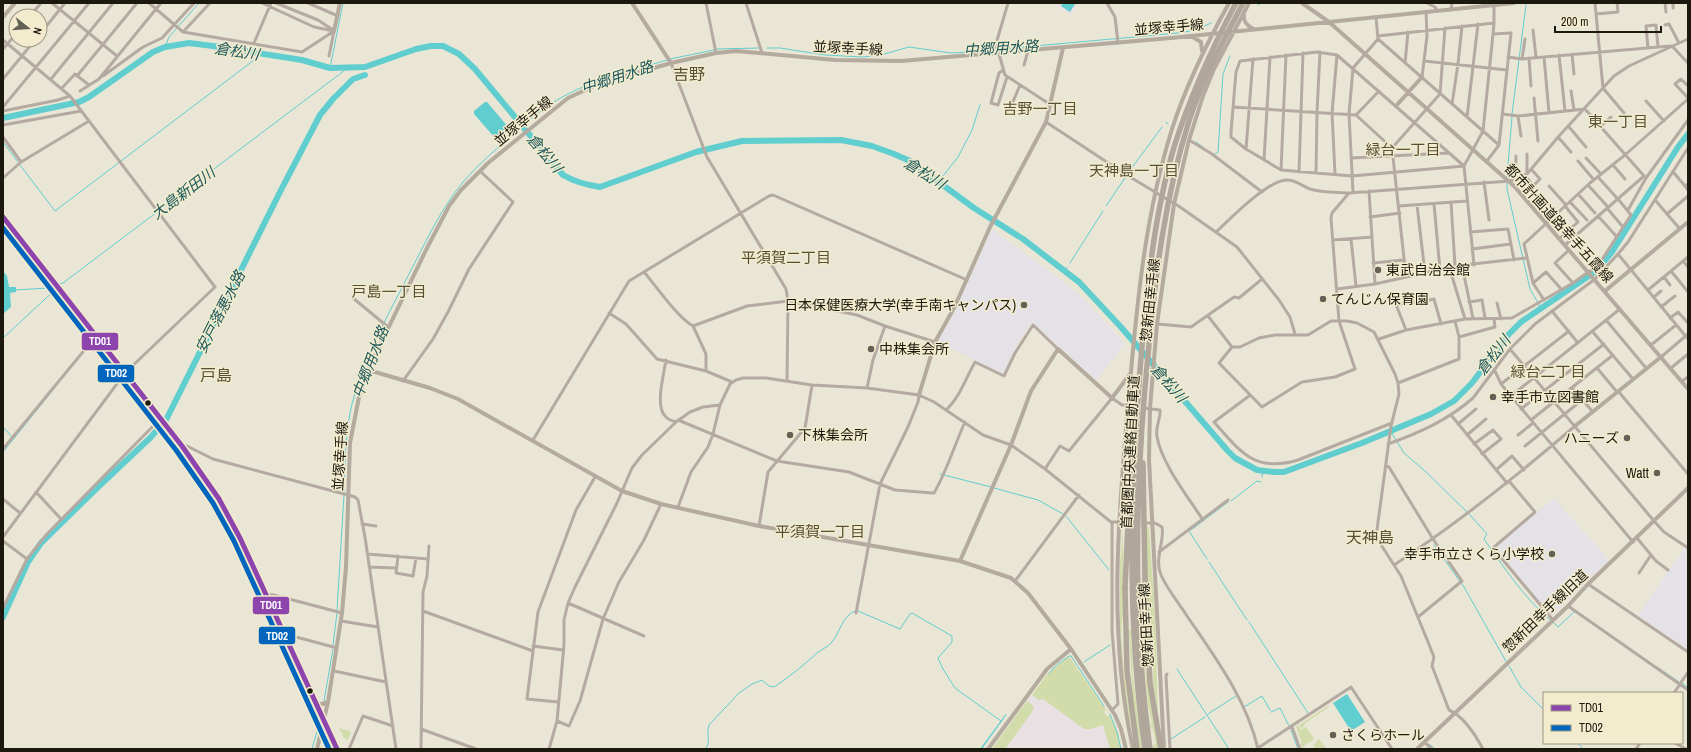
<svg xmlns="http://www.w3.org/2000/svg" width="1691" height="752" viewBox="0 0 1691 752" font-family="'Archivo Narrow','Noto Sans JP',sans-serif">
<rect width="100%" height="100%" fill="#eae6d5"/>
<path fill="#e9e0e3" d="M1056,3H1076V5L1071,15L1058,7L1054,6Z
M1037,688L1100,720L1109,715L1117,732L1121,749H992Z"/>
<path fill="#e4e2e6" d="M992,229L1068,285L1087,302L1125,344L1096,380L1032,322L1020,339L1003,374L938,342L956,309Z
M1554,498L1609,560L1552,616L1495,548Z
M1684,548L1688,551V650L1638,615Z"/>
<path fill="#d1dcaa" d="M1146,525L1149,528L1155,613L1158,715L1153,681V652L1152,630L1148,615Z
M1123,529V612L1121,633L1124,672L1131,723H1130L1124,689L1120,637V564Z
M1129,630H1131L1133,678L1142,749H1139L1132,688Z
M1142,631H1144L1146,669L1159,749H1153V745L1156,744L1153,729H1151L1150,724L1152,723L1148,705Z
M1069,656L1106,710L1104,712L1107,716L1109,715L1117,732L1121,749H1110L1103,725L1091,729H1084L1043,699L1039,700L1032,695L1048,673H1049Z
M1027,701L1034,706L1032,712L1005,749H992Z
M1328,706L1329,707L1304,724L1305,726L1301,728L1299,725Z
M1298,725L1301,730L1306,727L1314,739L1311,742L1310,741L1302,748L1300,744L1302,743L1296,727Z
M339,728L351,732L348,740L344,738Z
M1319,739L1327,749H1316L1313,745Z"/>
<path fill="#60cdcf" d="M1069,3L1075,4L1070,12L1061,6L1062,4Z
M485,102H487L509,128V130L498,139L495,138L474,114V111Z
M3,271L7,276L9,287H16V292L10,293L11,307L3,314Z
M1347,694L1365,722L1351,731L1333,703Z
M1007,714L982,749H980L1005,715Z"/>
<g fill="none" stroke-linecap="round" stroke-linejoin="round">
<path stroke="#60cdcf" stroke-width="1" d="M1258,5L1261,3
M165,47L169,37L199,3
M767,48H780L825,55L863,57L881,55L909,47L951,53L969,52L1178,33L1196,30L1211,23
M717,49L758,48
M670,59L714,50
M330,68L343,3
M1512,114L1526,5
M531,119C571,84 617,75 667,60
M1166,122L1168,124
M3,142L18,162
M1196,142L1203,147
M1215,154L1218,152L1223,74L1230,56
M20,165L55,211L262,54
M1128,173L1162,127
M1507,177L1512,117
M939,181L958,157L972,130L980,105
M1507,183V189L1530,289L1541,308
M1106,206L1125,178
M1070,263L1103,211
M1064,271L1067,267
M59,284L63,283L349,67
M15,290L48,288L54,286
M3,338L56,289
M3,427L12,437
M1391,432L1404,453L1425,471L1467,512
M3,452L53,390
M940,474L991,487
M1262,477L1263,471
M994,488L1038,500L1063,514
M344,492C345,463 345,433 352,404C363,359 387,317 408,276C425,244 439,211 463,182C478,164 496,150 513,134
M1231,501L1257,481L1261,482
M1469,514L1487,534L1484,539C1502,565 1526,600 1550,620
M1066,516L1109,570
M1191,530L1228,502
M1189,531L1207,559
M1434,545L1464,587L1507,663
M1209,562L1247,620
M337,610L344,495
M858,611L900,629L910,614L912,613L952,636V642L938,658L943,669L955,688L1001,721
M1249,622L1308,713
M1553,622L1558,627L1574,612
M333,645L337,613
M1084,662L1110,645
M1509,666L1521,687L1544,710
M1657,667L1679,682
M1177,669L1229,749
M1049,673L1058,664L1069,656H1071L1104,706
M1682,683L1688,688
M324,701L333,649
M1244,707L1262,696L1270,710
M1271,712L1280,708L1289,726
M1110,714L1117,732L1121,749
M1208,714L1236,696
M1291,730L1298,749
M1171,739L1205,717
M1578,743L1583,749
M1429,744L1435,749
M312,749L320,721
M706,749C711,740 706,734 709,725L739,693L752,684L762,680L769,686L774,687C789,677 803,666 817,653C822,649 828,647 832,642C839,634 843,615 855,611"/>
<path stroke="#60cdcf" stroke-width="6" d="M3,118L79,102L89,97L153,52L165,47L189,43L213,46L302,60L330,68L365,67L416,49L431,46H443L459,54L475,69L563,175C575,182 587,185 600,187L696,152L742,141L841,140L872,146L894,154L910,161L974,208L1023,239L1079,282L1120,326L1227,450L1235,458L1257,470L1274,472H1284L1362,443L1431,414L1454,401L1472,383L1509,334L1521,322L1596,271L1612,252L1678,147L1688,134
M3,617L28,562L41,543L97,488L150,438L166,420L281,190L320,115L333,99L353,79L365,75"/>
<path stroke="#b5aaa1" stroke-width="3" d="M52,3L117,56
M149,3L156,9L161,3
M262,3L314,27L334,31
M276,3L318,20L333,30
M308,3L338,16
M706,3L716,53
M746,3L762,53
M1107,3L1115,17L1118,43
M1427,3L1435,7L1437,11
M1595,3L1603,88L1624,113
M1665,3L1666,12
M1673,3V8
M1494,5V23
M1451,9L1452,3
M1596,14L1618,12L1617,3
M30,16L41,3
M1665,25L1669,24L1679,43
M1533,30L1536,57
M183,32L210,3
M40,34L65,3
M1378,36L1494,23L1493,34L1511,33L1499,145L1487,161
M1378,39L1499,145
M3,40L70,96L58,100L3,111
M254,43L271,3
M1672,46L1688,63
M1648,48L1646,26L1656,25L1658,47
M3,49L16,34
M1317,52L1337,55L1464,166L1352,176L1281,170L1246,149L1231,137V132L1236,72L1240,61Z
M993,54L1008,3
M999,54L1005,75L1051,105
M1572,54L1574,74
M1559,55L1565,111
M329,56L334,31
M1508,57L1522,59L1670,46
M1544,57L1549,113
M1529,58L1531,86
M1522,59L1525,39
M1424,61L1507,70
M671,63L707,157L786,289L788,301L787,380
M1405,63L1408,32
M1024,65L1028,51
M1003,70L999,73L991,103L998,105L1007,77
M77,76L137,3
M103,76L143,47L162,38L194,3
M1422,77L1427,36L1426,12
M3,79L35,40
M51,79L113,3
M1688,86L1681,79L1675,84L1688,98
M62,88L75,74L89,85
M80,91L99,79L156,9L183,32L302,52L334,31
M1571,91L1574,110
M1534,98L1538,141
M1646,101L1664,121
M1452,104L1458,64L1462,26
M3,107L89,3
M1233,107L1356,115L1392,148L1406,277
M1585,109L1645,177
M1009,111L1020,85
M1503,114L1518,116L1585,109
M1356,115L1379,91
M1518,116L1521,136
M1467,117L1478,24
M1046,122L1125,174L1180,207L1237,247L1279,300L1290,317L1295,334
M3,125L81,111
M1601,126L1611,117
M1569,127L1586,147
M3,137L21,162
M1558,137L1571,152
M1189,140L1212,154L1262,192
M1392,148L1440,94L1445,28
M1246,149L1253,59
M1351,158L1449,153
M1586,158L1601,174
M1264,160L1270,57
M1578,161L1594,180
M1613,165L1625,179
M1281,170L1286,55
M1299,172L1303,53
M1316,173L1317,112L1320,52
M1674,173L1685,186
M1335,174L1332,113L1337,55
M1527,174V154
M1525,175L1533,186L1540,179L1531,169
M1598,177L1616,197
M3,178L21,162L89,121
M1515,179L1516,156
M1484,182L1489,220
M1688,184L1685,186L1688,190
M1588,185L1608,207
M1549,186L1566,205
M1369,191L1375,284
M1353,192L1349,114L1353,68L1378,39L1376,17
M1578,194L1595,213
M1655,200L1667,214L1688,196
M1451,202L1455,266
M1570,202L1587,220
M1434,204L1440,270
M1417,205L1425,273
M1399,206L1467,201
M1607,208L1623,227
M1628,210L1646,178L1688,120
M1667,214L1680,229
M1598,216L1617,237
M1370,217L1400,213
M1216,232C1231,218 1268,180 1287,180C1296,180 1302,186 1310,189C1322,193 1337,192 1349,193L1510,181L1527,174L1559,136L1614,76L1629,66L1688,39
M1470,232L1508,229L1514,260
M1560,238L1578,222L1565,206
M1351,239L1356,286
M1333,240L1372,237
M1565,245L1644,176
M1472,249L1511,244
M1569,250L1555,263L1573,283
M1618,254L1688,339
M1683,261L1688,267
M1373,263L1404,260
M1474,265L1464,166L1483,131L1493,34
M1462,266L1473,318
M1671,271L1688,292
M644,272C656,286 678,318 693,326L706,354V371
M1451,273L1465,319
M1664,277L1670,285
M1533,283L1546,272L1562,290
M1337,289L1375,284L1455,266L1527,258
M1648,290L1688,257
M1654,297L1661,291
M353,298L388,327
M1544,300L1533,283L1524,244L1590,183L1625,155L1688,99
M1395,302L1406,330
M1469,302L1482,300L1485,318
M1497,303L1501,319
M1397,305L1413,301L1415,303L1434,299L1441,324
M1661,307L1675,296
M1552,311L1578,343
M609,313L626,324L657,359L706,371L732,382
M1208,316L1232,347H1240L1259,338L1275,335H1308L1331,321H1347L1357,323L1374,332L1395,374L1398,383L1399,394L1391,426L1376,537L1401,576L1426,637L1434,657L1432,666L1449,710C1463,716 1476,736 1483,749
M1670,318L1678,312L1688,323
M1606,320L1646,368
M1455,321L1459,337
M1157,324L1191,327L1234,297L1239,298L1262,279
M693,326L747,306L788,301L857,315L885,326L873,360L867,388
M885,326L935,342
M1592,331L1633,379
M1379,339L1406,330L1465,319L1512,318L1573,283L1594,268L1603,258L1631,215L1618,199
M1651,345L1676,325
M1232,347L1219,363L1262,407L1302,382L1335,377L1355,369L1339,321L1331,218L1332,213L1349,193
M1510,349L1654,521L1664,532L1688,548
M1661,357L1688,334
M666,360C664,373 655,406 665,416C667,419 672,421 676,422
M1597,368L1617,392
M1671,368L1688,354
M1494,369L1501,384L1633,542
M403,381L433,339L448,312L469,269L513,202L480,171
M1682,381L1688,377
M1398,383L1459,359V337L1495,327L1494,319
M1501,384L1569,331
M1572,388L1593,412
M1618,391L1688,474
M1249,396L1214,422C1241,452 1254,473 1298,460L1392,423
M1511,396L1620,309
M1143,408L1160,410C1161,419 1155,426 1157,437C1162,464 1188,497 1203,520
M1521,409L1604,344
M946,410C960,397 966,378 975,362L1004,376L1015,353L1033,325L1058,349
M1451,415L1507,483
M678,420L777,461L849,472L895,490L932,493H934C947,471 954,446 965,422
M1531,420L1613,355
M1458,424L1476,409
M1467,435L1486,419
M1518,435L1533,423
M533,440L629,281L769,196L773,195L967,280
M1388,444C1419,433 1448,420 1473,398L1510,349L1535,324L1595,279L1618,254L1628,242L1688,148
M1474,444L1493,430L1501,439L1482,454
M182,446H187L213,459L348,495L355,497L358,500L365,537L396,749
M1525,446L1582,400
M3,449L96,336
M1386,466L1389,467L1433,539L1462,581L1418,617
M1045,469L1060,446L1069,451L1112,398L1122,405L1138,407
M1496,470L1512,456L1524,470
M1509,481L1535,512L1493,548L1553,620
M36,492L61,519
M3,499L20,513
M678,507L691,472L708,447L713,434L720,405L730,384L736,380L743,378H766L812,385L867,388L919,395L934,402L983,435L1011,445L1045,469L1111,522H1129
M1144,523H1155L1162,527C1165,540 1154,559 1161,575C1167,589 1179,603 1187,616C1215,657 1247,700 1258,749
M362,524L376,526
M759,526L768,472L805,428L812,385
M3,537L125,373L215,287L70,96
M1637,538L1656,561L1668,570
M3,541L27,559
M1159,552L1228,500
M367,554L428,559
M398,556L396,573L413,576L416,558
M1394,565C1458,523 1517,476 1575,426
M369,567L396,568
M1639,573L1651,555
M1015,581L1079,495
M1588,584L1688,652
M266,594L274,595L342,613
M568,603L644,636
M1568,606L1688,690
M3,608L27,559L47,534L160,419
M423,611L533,651
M856,613L880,484L908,427L918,402L919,395
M341,621L378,627
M285,634L337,648
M533,646L563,650
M334,671L386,682
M1167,674L1166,676L1170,749
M1674,693L1688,672
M558,702L527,699L538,612L576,510L595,477
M1112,710L1118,704L1112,631V522
M557,721L569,726L580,701L603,619L619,582L644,540L661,504
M1292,727L1300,749
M421,729L476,749
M1424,742L1432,749
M1675,743L1686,749
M1258,748L1351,687L1392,749
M349,749L363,716L393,726
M421,749L423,592L427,576L429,546
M549,749L557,721L564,645V620L568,603L575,587L617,503L632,468L642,455L676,422L690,412L703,407L720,405
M1636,749L1640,743"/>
<path stroke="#b4aa9e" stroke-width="4" d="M632,3L671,63
M1302,3L1329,22L1514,186L1688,389
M1244,14C1243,21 1246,25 1253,29
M3,17L15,3
M334,31L340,3
M1191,36L1201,42L1202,51
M1396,106L1422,77
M1605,291L1688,222
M368,370L430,388L458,399L622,491L661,504L759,526L960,561L1011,578L1028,593L1071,649L1115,715L1121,729L1126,749
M919,395L935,342L954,308L990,227L1046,122L1063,48
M1575,426L1661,357
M960,561L1011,445L1031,391L1058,349L1112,398L1130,374
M315,703L322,704L328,702
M317,749L328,702L342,613L346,567L350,443L359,397L368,370L427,248L449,206L461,190L488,163L568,98L598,84L671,63L716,53L736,51L835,60L901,61L1171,38L1514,3
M988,749L1047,669L1071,649
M1133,749C1108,636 1118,519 1128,405C1136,312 1144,218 1172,129C1186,85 1207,43 1229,3
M1164,749L1149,459L1150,408L1157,324L1174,204L1189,140L1203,96L1214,69L1249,3
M1417,749L1568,606L1588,584L1688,488"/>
<path stroke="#b6ab9e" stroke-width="4.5" d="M3,217L182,446L219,499L240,538L337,749"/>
<path stroke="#b0a699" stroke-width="5.5" d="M1145,579L1150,683L1161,749
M1125,588L1127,671L1137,749"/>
<path stroke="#b0a699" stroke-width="5.5" d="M1143,463L1145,579
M1125,588L1129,502
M1145,749C1127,624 1130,496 1140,370C1146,296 1153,219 1174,147C1190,97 1211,50 1236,3
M1150,749C1132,619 1135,485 1148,355C1155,276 1165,197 1189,121C1202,80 1223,41 1243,3"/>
<defs>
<path id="bus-1" d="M3,217L182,446L219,499L240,538L337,749"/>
<path id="bus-2" d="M3,228L176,450L213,503L234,541L329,749"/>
</defs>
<use href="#bus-1" stroke="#f2ebcd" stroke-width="8"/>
<use href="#bus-2" stroke="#f2ebcd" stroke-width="8"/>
<use href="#bus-1" stroke="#8e44ad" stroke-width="5"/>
<use href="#bus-2" stroke="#0065bd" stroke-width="5"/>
</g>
<g fill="#636054" stroke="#f2ebcd" stroke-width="1.5">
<circle cx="1378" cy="270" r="4"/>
<circle cx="1323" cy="299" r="4"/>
<circle cx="1024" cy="305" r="4"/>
<circle cx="871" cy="349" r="4"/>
<circle cx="1493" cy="397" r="4"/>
<circle cx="790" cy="435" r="4"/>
<circle cx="1627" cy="438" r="4"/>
<circle cx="1657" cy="473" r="4"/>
<circle cx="1552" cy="554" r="4"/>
<circle cx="1333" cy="735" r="4"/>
</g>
<g fill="#1b180e" stroke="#f2ebcd" stroke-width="1.5">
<circle cx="148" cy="403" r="3.5"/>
<circle cx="310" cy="691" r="3.5"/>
</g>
<g text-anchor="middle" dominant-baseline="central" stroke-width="3" stroke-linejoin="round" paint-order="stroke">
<g font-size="14" fill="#1b180e" stroke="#f2ebcd">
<text transform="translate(1169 27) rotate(-5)">並塚幸手線</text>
<text transform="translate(848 48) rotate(3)">並塚幸手線</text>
<text transform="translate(523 121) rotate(-39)">並塚幸手線</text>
<text transform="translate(1559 223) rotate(48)">都市計画道路幸手五霞線</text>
<text transform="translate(1150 300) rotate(-84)">惣新田幸手線</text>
<text transform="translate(1130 452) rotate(-87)">首都圏中央連絡自動車道</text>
<text transform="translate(340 456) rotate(-86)">並塚幸手線</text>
<text transform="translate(1545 611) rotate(-44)">惣新田幸手線旧道</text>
<text transform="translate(1146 625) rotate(-93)">惣新田幸手線</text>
</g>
<g font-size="14" fill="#1b180e" stroke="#f2ebcd" text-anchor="start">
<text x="1386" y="270">東武自治会館</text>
<text x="1331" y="299">てんじん保育園</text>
<text x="1016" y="305" text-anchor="end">日本保健医療大学(幸手南キャンパス)</text>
<text x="879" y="349">中株集会所</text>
<text x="1501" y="397">幸手市立図書館</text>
<text x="798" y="435">下株集会所</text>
<text x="1619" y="438" text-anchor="end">ハニーズ</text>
<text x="1649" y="473" text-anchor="end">Watt</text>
<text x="1544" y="554" text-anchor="end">幸手市立さくら小学校</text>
<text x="1341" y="735">さくらホール</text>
</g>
<g font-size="15" font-style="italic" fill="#1c585c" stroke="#f2ebcd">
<text transform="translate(1001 48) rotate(-4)">中郷用水路</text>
<text transform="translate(237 51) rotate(9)">倉松川</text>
<text transform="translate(617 77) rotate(-18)">中郷用水路</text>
<text transform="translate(545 153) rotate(50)">倉松川</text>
<text transform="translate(925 173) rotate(32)">倉松川</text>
<text transform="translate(183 193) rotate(-37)">大島新田川</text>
<text transform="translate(220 312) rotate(-63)">安戸落悪水路</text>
<text transform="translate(1493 355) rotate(-52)">倉松川</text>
<text transform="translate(370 362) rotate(-69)">中郷用水路</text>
<text transform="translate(1169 383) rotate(49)">倉松川</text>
</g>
<g font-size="15" fill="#565037" stroke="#f2ebcd">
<text x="1040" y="108">吉野一丁目</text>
<text x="1618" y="121">東一丁目</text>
<text x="1403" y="149">緑台一丁目</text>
<text x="1134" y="170">天神島一丁目</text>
<text x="786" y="257">平須賀二丁目</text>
<text x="389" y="291">戸島一丁目</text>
<text x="1548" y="371">緑台二丁目</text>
<text x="820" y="531">平須賀一丁目</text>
</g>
<g font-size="16" fill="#565037" stroke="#f2ebcd">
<text x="689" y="74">吉野</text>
<text x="216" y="375">戸島</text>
<text x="1370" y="537">天神島</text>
</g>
</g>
<g stroke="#f2ebcd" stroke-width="1.5">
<rect x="81" y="332" width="38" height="19" rx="4" fill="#8e44ad"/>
<rect x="97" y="364" width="38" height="19" rx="4" fill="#0065bd"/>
<rect x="252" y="596" width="38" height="19" rx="4" fill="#8e44ad"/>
<rect x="258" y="626" width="38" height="19" rx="4" fill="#0065bd"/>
</g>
<g font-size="11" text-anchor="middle" font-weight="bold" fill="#fff">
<text x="100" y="345">TD01</text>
<text x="116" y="377">TD02</text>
<text x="271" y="609">TD01</text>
<text x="277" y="640">TD02</text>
</g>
<rect width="1691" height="752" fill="none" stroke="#1b180e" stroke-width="8"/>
<rect x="1543" y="692" width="140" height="52" fill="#f2ebcd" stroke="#9c9781"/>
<rect x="1551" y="705" width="20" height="6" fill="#8e44ad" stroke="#9c9781"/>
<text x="1579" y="712" font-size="12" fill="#1b180e">TD01</text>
<rect x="1551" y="725" width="20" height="6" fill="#0065bd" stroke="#9c9781"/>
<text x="1579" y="732" font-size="12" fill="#1b180e">TD02</text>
<g transform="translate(28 28) rotate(107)"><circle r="19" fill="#f2ebcd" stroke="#9c9781"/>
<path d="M0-3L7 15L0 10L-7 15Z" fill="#636054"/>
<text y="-6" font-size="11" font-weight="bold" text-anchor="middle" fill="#1b180e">N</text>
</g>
<path d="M1555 26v6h106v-6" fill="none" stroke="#1b180e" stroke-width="2"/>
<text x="1561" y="26" font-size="12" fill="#1b180e" stroke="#f2ebcd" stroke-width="3" paint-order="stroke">200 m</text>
</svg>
